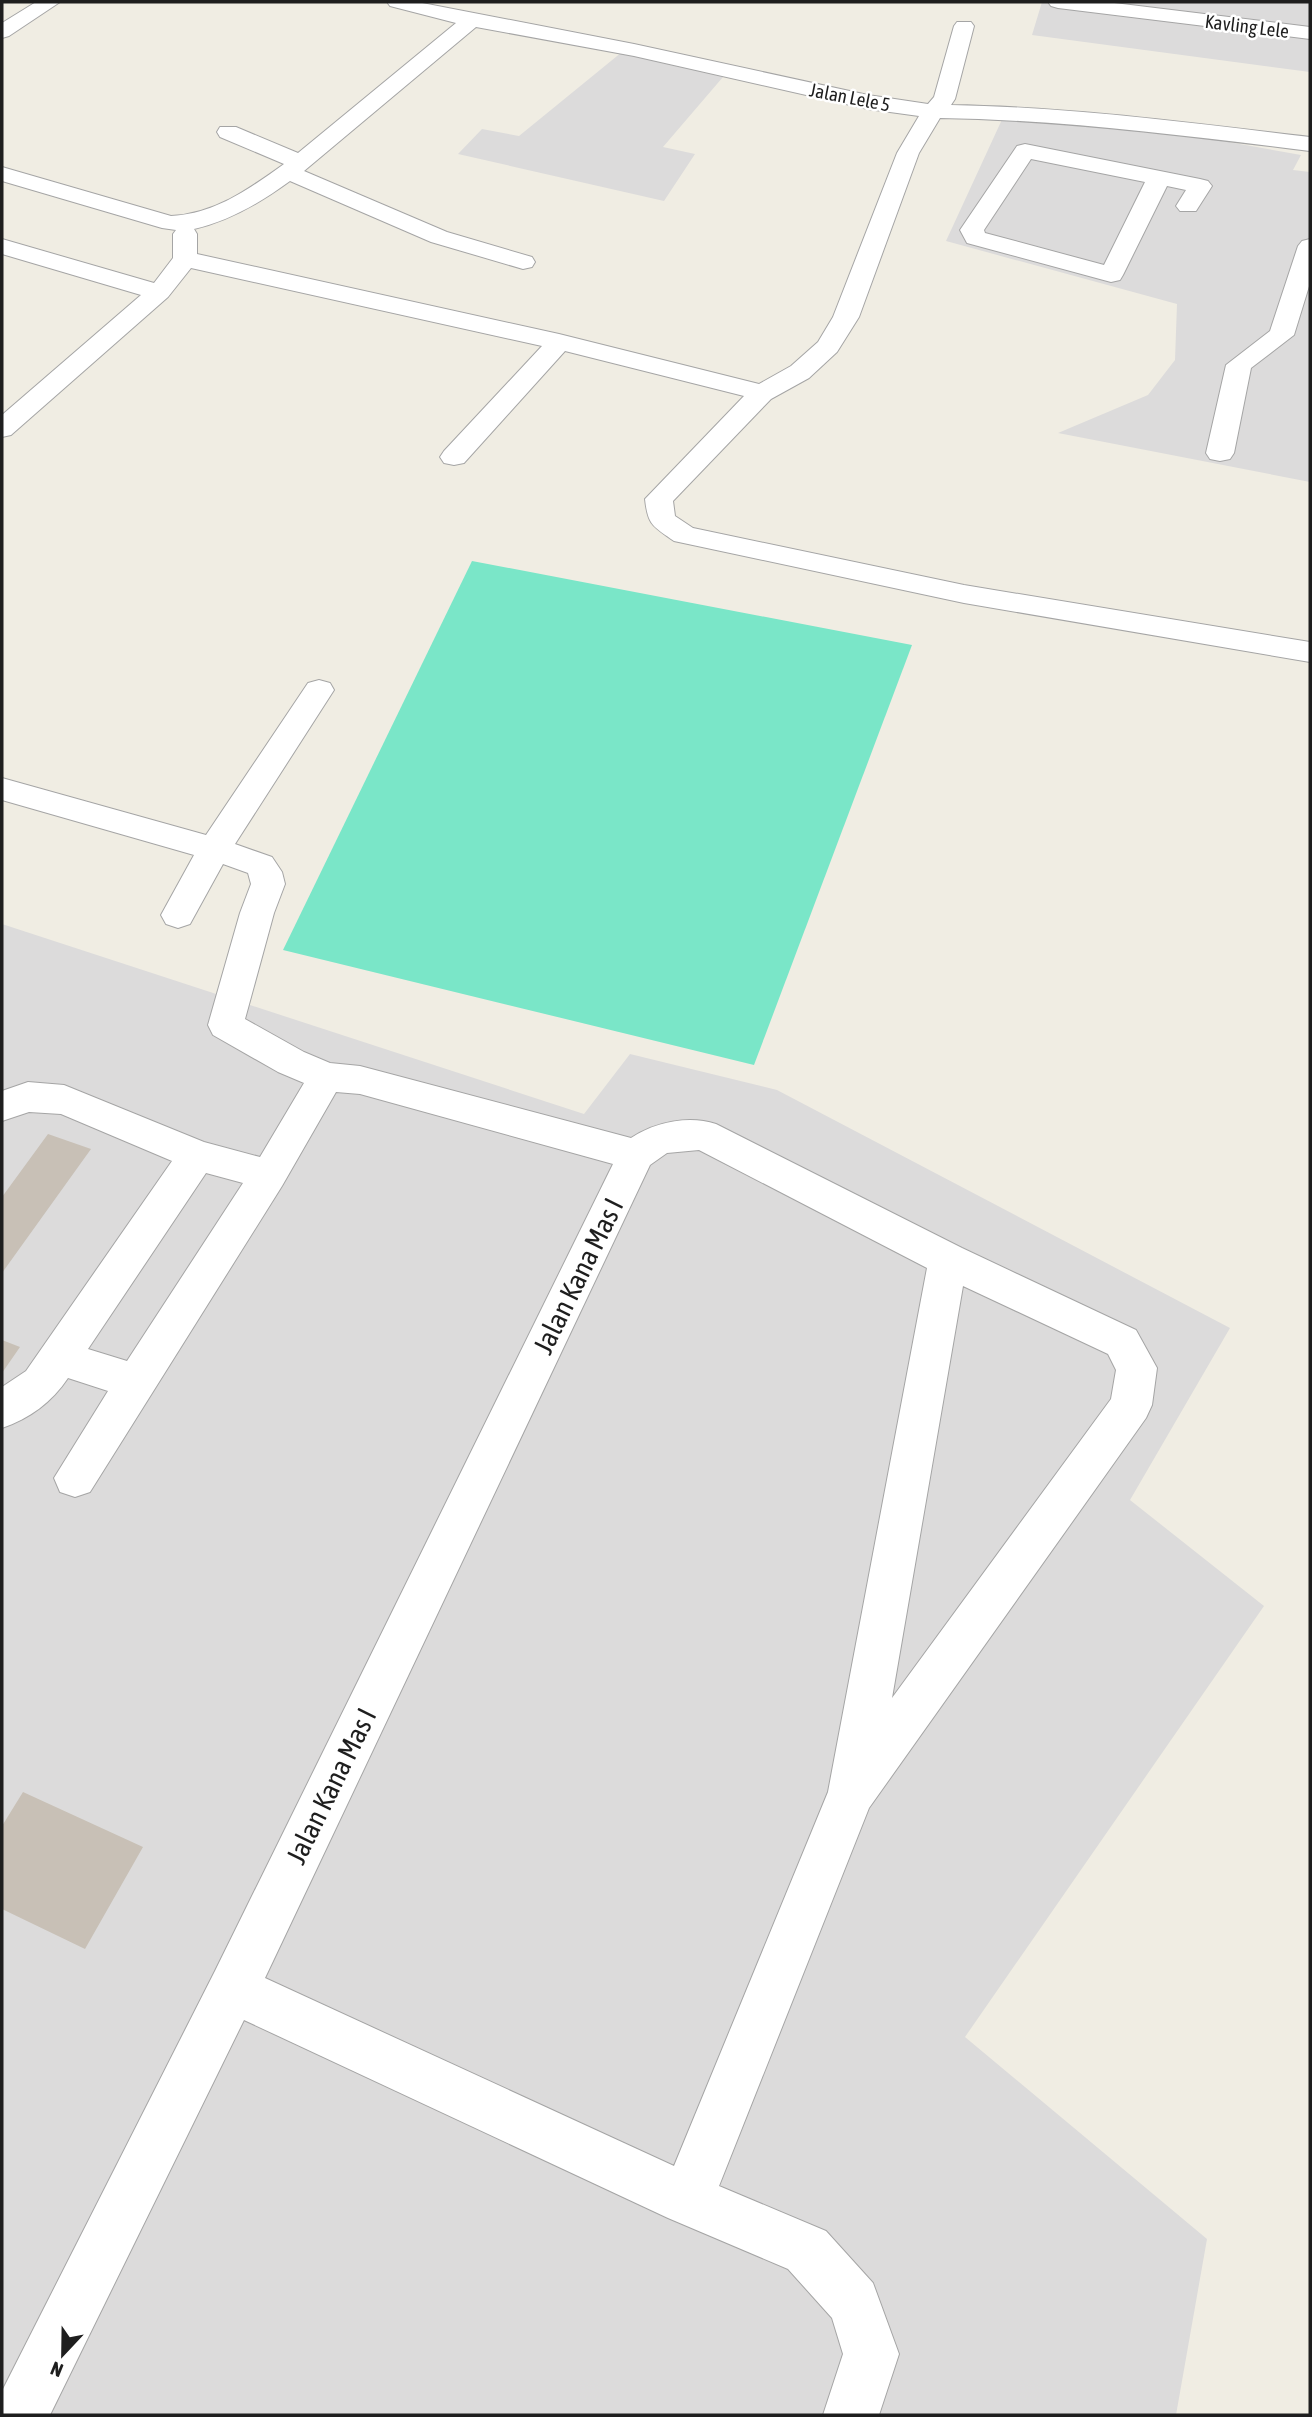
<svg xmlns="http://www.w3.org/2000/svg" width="1312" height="2417" viewBox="0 0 1312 2417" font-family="'Asap Condensed',sans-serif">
<rect width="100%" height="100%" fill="#f0ede3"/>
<path fill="#dcdbdb" d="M1042,2H1310V72L1032,35Z
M622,52L723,77L663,147L695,154L664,201L458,154L482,129L519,136Z
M1005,113L1111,121L1301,155L1293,170L1310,172V482L1058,433L1148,395L1175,360L1177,304L946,241Z
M2,924L584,1114L630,1054L777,1090L1230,1328L1130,1500L1264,1606L965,2037L1207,2239L1176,2415H2Z"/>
<path fill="#7ae6c8" d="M472,561L912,645L754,1065L283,950Z"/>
<path fill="#c8c0b6" d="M48,1134L91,1149L2,1273V1197Z
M2,1340L20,1347L2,1373Z
M23,1792L143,1847L85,1949L2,1909V1826Z"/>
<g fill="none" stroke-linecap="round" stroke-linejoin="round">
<defs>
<path id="minor" d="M36,2H60L9,36L2,38V23Z
M387,2H417L634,44L868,95L928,104L934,97L954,26L957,22H971L974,26L955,99L951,105C1071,107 1191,123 1310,137V151C1187,136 1064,120 940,118L919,153L859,317L837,352L809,378L771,399L673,501L675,516L693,528L964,585L1310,642V662L964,603L674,541C653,526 648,526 645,499L744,396L565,351L464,463L454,465L444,463L440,457L444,451L542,346L191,268L168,297L11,435L2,437V415L141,295L2,254V239L154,283L173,258V234L176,230L162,228L2,181V167L171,216C215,214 249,189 284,164L220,137L217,132L220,127H236L298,153L456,23L390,6ZM476,27L634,56L868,109L919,116L897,153L833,317L818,342L791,366L759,384L559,334L197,254V234L194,229C229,221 260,203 290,181L431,242L523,269L532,267L535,262L532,257L447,232L304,171Z
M1048,2H1106L1310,27V39L1058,8L1051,6Z
M1025,144L1200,179L1208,181L1212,186L1196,211H1180L1176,206L1186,190L1167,186L1123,275L1120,280L1111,282L967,243L960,230L1017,146ZM1031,159L1145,182L1104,265L985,233L984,230Z
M1310,239V283L1294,335L1251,368L1234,453L1230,459L1220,461L1210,459L1206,453L1226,365L1270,331L1298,246L1302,241Z
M319,680L330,683L334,690L235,844L272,857L282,872L285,884L274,913L245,1019L304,1052L330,1063L360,1066L631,1138C655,1122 689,1115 716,1124L962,1248L1136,1330L1157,1368L1152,1405L1146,1418L869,1808L719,2186L826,2231L873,2283L899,2354L879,2415H823L843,2354L832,2318L788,2269L668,2218L244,2020L50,2415H2V2391L215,1971L613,1164L360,1094L336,1092L282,1186L90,1492L75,1497L60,1492L54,1478L108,1391L68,1378C52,1402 29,1419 2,1428V1387L26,1371L172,1161L61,1114L29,1112L2,1121V1091L28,1082L64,1085L204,1142L260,1157L304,1083L278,1072L213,1035L208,1025L240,913L251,884L248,873L223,864L190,924L178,928L166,924L161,915L194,855L2,800V778L206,835L308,683ZM699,1150L927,1268L828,1792L674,2166L265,1978L650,1165L667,1153ZM206,1173L243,1183L127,1361L88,1349ZM963,1286L1108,1354L1116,1370L1111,1399L892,1698Z"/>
</defs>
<use href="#minor" stroke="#a5a5a5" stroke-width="2"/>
<use href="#minor" fill="#fff" fill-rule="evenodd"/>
</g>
<g text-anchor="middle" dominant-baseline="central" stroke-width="5" stroke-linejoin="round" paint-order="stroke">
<g font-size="19" fill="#1e1e1e" stroke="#fff">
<text transform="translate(1247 26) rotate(7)">Kavling Lele</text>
<text transform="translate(850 97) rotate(11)">Jalan Lele 5</text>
</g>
<g font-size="28" fill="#1e1e1e" stroke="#fff">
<text transform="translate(578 1276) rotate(-64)">Jalan Kana Mas I</text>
<text transform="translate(331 1786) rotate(-64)">Jalan Kana Mas I</text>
</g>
</g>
<rect width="1312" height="2417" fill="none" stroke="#1e1e1e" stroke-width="7"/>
<g transform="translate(63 2354) rotate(202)" stroke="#ffffff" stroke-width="5" paint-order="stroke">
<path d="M0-5L12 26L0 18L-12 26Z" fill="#1e1e1e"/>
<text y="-10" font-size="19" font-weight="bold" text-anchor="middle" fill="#1e1e1e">N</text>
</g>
</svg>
